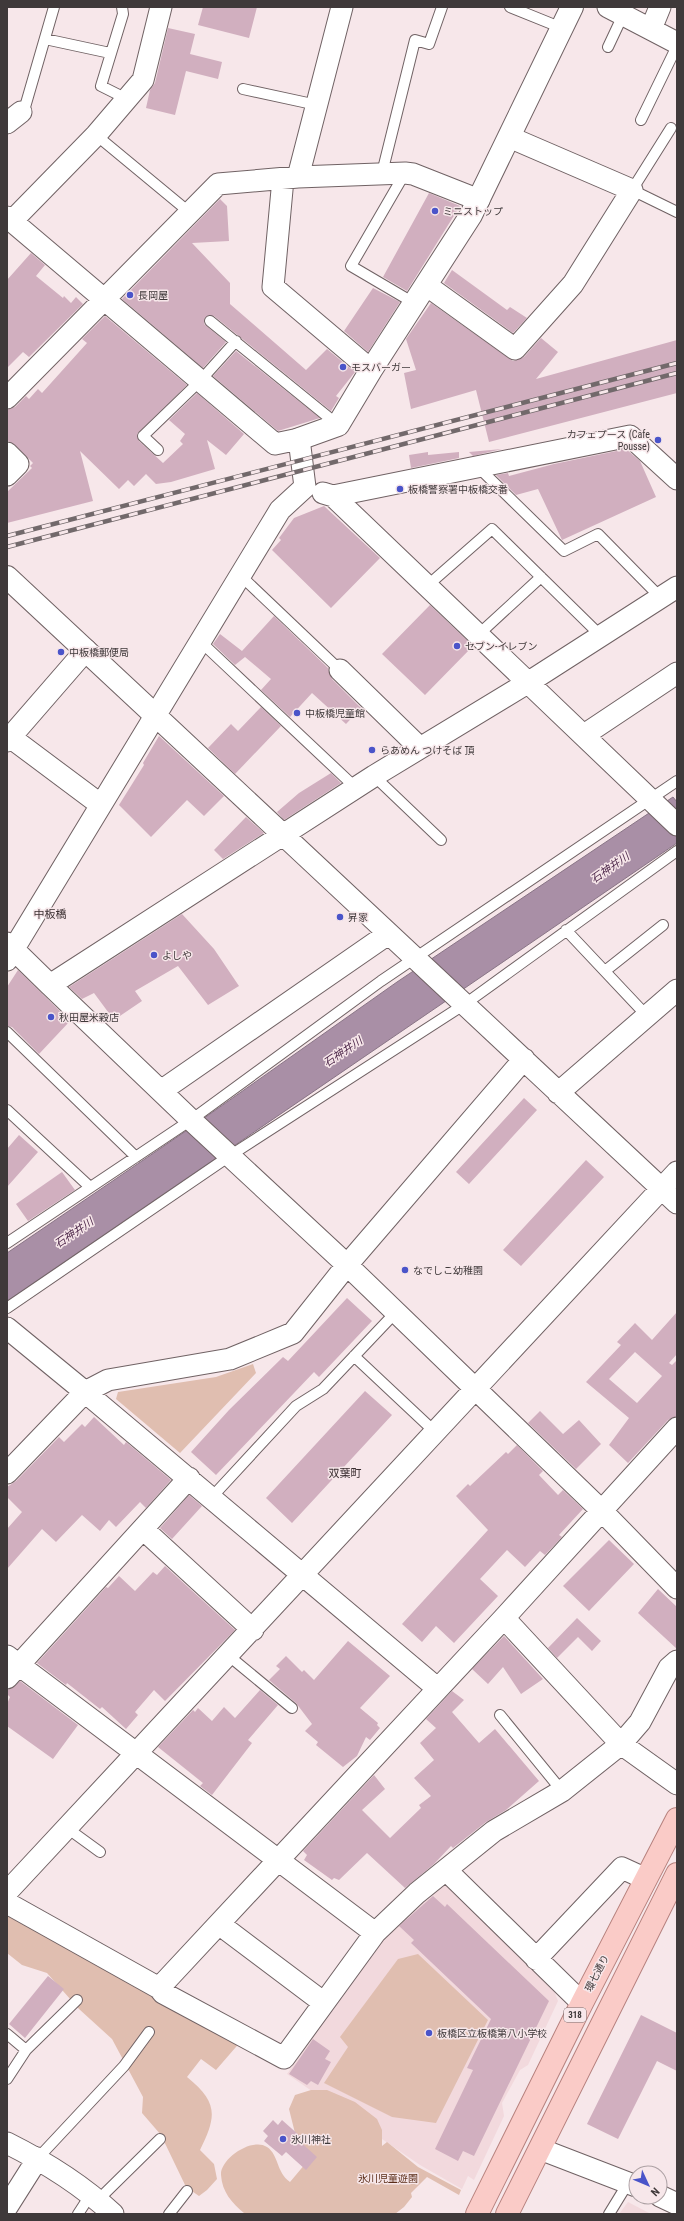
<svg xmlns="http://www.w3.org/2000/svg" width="684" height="2221" viewBox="0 0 684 2221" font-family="'Roboto Condensed','Noto Sans JP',sans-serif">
<rect width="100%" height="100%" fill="#f7e7ea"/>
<path fill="#f2d9dd" d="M440,1884L456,1888L551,1983L558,2001L528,2065L520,2070L502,2103L504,2116L474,2180L468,2176L462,2189L420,2165L287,2074L376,1948L418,1901Z
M628,2202L651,2214H619Z"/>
<path fill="#e0beb0" d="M253,1364L256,1373L180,1453L116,1399L118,1392L216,1377Z
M7,1911L242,2040L216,2070L201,2059L187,2077C218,2102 217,2116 200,2150L214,2164L217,2179L207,2190L199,2196L186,2187L161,2135L142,2113L143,2097L112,2039L79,2009L47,1973L22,1965L7,1953Z
M418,1954L488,2020L436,2123L392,2117L324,2083L348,2047L340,2037L398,1959Z
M311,2090H327L355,2102L377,2119L382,2130V2146L387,2142L418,2167L461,2190L459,2195L427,2177L411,2193L412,2197L404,2207L395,2214L244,2213C232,2203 222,2192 221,2175C220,2159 252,2137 267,2147C279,2155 276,2172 290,2182L311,2157L298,2145L289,2109L295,2095Z"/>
<path fill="#a98fa6" stroke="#897586" d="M673,797L677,802V843L7,1301V1253L183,1133L397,982Z"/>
<path fill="#d1afbf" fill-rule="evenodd" d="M203,7H257L249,38L198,25Z
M168,28L195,34L190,54L222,62L218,79L186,71L175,115L146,108L150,90L155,83Z
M429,193L460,206L407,291L383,277Z
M220,199L227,206L229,241L192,243L230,283V304L306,370L327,349L355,372L336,396L339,398L331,411L214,316L205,317L204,324L226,342L203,368L122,299Z
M31,253L45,265L36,276L63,298L64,296L71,303L76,297L83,304L29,357L23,352L7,368V280Z
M452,270L507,310L510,307L527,318L513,333L444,283Z
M373,288L400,302L368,352L344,331Z
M431,303L513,361L524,357L541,338L558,352L536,379L677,340V393L489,442L476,390L411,409L404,373L416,370L406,339Z
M105,316L187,385L137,434L139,441L163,463L183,444L180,441L185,434L169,420L197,393L244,434L226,455L207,440L215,469L171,482L156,484L146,474L134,486L128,480L119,489L80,451L93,501L7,523V492L32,468L30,466L33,463L15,445L7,440V410L15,407L26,396L29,399L38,389L42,393L87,343L82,339Z
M236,351L320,418L278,431L213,376Z
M502,449L473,456L469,452Z
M626,449L640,461L656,497L562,540L538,489L516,495L496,475L508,473L509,476L554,464Z
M428,452V455L459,452V458L411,468L409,455Z
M324,506L380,558L331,608L272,550L281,540L279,538L294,518Z
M430,605L473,646L425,695L382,654Z
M274,616L328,668L332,679L361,708L346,724L312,693L290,717L261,690L271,679L245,657L235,665L213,644L220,634L242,651Z
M261,707L281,726L235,774L208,748L231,724L238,731Z
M159,736L224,796L204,816L187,800L151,837L119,805L144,765L143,763Z
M331,773L341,783L284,820L277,812L299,793Z
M246,817L264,833L223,859L214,850Z
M182,914L214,949L239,986L208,1005L178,966L135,991L142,1001L114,1020L94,993L82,999L69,987Z
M18,970L70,1021L39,1054L12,1027L7,1026V987Z
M524,1098L537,1110L469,1184L456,1172Z
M19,1135L38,1152L7,1187V1149Z
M586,1160L604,1177L521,1266L503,1250Z
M62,1172L75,1190L28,1221L16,1204Z
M347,1298L372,1321L319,1377L314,1372L216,1475L191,1452L229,1410L283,1357L288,1361Z
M677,1312V1354L669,1363L672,1365L677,1360V1416L668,1420L628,1463L609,1445L629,1418L586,1382L621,1345L617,1342L635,1323L652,1340ZM635,1352L662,1376L637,1403L609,1379Z
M365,1391L392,1415L292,1523L266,1498Z
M540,1411L563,1434L579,1420L601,1444L576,1469L528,1423Z
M94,1417L124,1445L126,1442L171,1480L146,1508L140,1502L116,1527L109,1520L100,1531L82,1515L56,1542L42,1529L7,1569V1529L22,1512L7,1497V1487L16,1481L59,1437L64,1442L82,1424L85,1427Z
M517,1445L543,1471L539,1475L558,1495L563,1490L583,1509L559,1535L562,1537L545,1555L540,1551L525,1567L507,1550L480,1579L498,1596L454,1643L436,1626L422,1642L402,1624L488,1530L456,1496L468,1484L470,1486L506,1452L508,1454Z
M189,1495L202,1506L172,1539L160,1528Z
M609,1540L634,1564L589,1611L563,1586Z
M165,1566L235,1630L165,1701L154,1690L135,1712L138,1715L126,1729L102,1707L100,1709L67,1683L66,1685L37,1663L106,1587L108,1588L119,1576L135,1591L153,1572L157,1575Z
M658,1589L677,1607V1649L638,1613Z
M577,1618L601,1641L592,1651L578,1637L557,1658L548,1648Z
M504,1636L543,1679L521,1694L503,1667L488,1684L472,1669Z
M348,1641L390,1676L360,1708L378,1723L377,1725L380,1728L370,1740L366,1737L357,1756L343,1767L316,1745L318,1742L305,1731L312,1724L296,1703L269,1680L280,1669L276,1666L286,1656L302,1672L304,1670L314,1680Z
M20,1681L78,1725L53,1759L7,1726V1704L10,1697L7,1694V1690L11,1689Z
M260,1690L278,1705L248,1740L252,1743L212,1795L200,1786L203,1783L158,1747L193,1710L195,1712L198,1708L212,1721L224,1707L235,1718Z
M452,1691L464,1700L452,1712L479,1743L495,1729L539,1781L506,1810L486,1822L453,1848L451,1846L434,1864L405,1888L367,1853L339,1880L334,1878L332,1880L304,1860L307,1855L303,1851L374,1775L385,1789L362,1810L390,1838L421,1808L419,1805L431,1796L414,1778L434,1760L420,1743L436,1728L426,1719Z
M433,1896L445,1907L447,1904L549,2001L474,2156L463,2151L458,2161L435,2149L473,2070L467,2068L491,2019L411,1943L414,1940L399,1926Z
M48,1976L64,1989L25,2038L9,2024Z
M641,2015L677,2033V2071L657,2061L618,2139L587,2124Z
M313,2039L330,2051L325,2059L331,2062L318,2085L311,2081L307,2085L289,2074Z
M273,2120L278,2125L282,2120L300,2136L297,2139L317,2157L306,2170L286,2152L282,2156L264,2141L268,2136L263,2131Z"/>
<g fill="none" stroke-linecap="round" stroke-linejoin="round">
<defs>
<path id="service" d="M122,7L123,14L101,86L127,99
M510,7L562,28
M45,39L110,53
M608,47L623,15
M243,89L317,105
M21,112L25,107L54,7
M641,120L677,46
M671,128L632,190L677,212
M96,135L189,212
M382,173L415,40L429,44L442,7
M405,173L351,266L414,303
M210,321L338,425
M158,450L143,436L200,381L236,341
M478,467L564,551L598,534L660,597
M240,575L340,670
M427,586L492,529L600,635
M478,635L541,577
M201,642L356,788
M374,776L441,840
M566,930L647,1016
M605,971L663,925
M7,1032L136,1157
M7,1110L90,1187
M7,1243L191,1120L381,981L677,781
M7,1308L231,1155L465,1004L677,851
M354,1356L435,1432
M212,1497L296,1406L323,1389L396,1312
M229,1656L292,1708
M500,1715L562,1791
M67,1828L100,1852
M7,2034L26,2050
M7,2079L26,2050L77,2000
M38,2158L124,2066L149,2032
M98,2200L160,2139
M78,2214L91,2194
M169,2214L187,2191
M609,2214L628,2183"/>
<path id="minor" d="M608,7L677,43
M651,29L660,7
M7,123L21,112
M298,177L342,7
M283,179L273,287L371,370
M7,217L275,444L299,439L305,487
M12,221L96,135L143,80L161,7
M426,285L515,349L573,284L632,190L509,137
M7,398L218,184L298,177L405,173L413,174L479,200
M7,453L18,464L7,475
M323,493L333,496L630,436L677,479
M333,496L677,825
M340,670L420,748
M156,716L677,1203
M584,735L677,673
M10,737L101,805
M7,741L86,650
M7,943L50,985
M7,960L280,510L305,487
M524,1059L347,1265L191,1120L50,985L374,776L529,682L677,587
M161,1091L388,934
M558,1093L677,990
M7,1328L85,1392L108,1380L230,1359L293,1333L347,1265L601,1510L677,1588
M7,1473L85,1392L437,1688
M143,1529L253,1630
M504,1618L621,1744L677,1784
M7,1656L375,1933
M7,1678L189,1478
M446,1870L582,2003
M7,1892L677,1172
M7,1903L159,1988L163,1993L284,2058L375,1933L417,1893L494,1831L562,1791L621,1744L640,1722L669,1668L677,1661
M219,1924L324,2003
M536,1959L622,1868L646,1879
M159,1988L504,1618L677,1428
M7,2143C45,2162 82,2185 113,2214
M540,2149L636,2186
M660,2196L677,2204
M7,2207L38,2158"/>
<path id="tertiary" d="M299,439L338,425L371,370L471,215L572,7
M7,577L156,716"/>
<path id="primary" d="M477,2214L582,2003L677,1819
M507,2214L677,1874"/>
</defs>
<use href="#service" stroke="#706264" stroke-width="12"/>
<use href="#minor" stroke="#706264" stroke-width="23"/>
<use href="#tertiary" stroke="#706264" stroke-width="24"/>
<use href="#primary" stroke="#b6817d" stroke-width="24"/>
<use href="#service" stroke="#fff" stroke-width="10"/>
<use href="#minor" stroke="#fff" stroke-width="21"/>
<use href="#tertiary" stroke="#fff" stroke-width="22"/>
<use href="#primary" stroke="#facbc7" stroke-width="22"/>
<defs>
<path id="rail" d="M7,536L677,363
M7,547L677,373"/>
</defs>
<use href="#rail" stroke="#72696b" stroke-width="4.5"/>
<use href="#rail" stroke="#f7e7ea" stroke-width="3" stroke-dasharray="9" stroke-linecap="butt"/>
</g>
<g fill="#4a54c9" stroke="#f7e7ea" stroke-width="1.5">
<circle cx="435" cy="211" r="4"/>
<circle cx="130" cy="295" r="4"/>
<circle cx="343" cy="367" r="4"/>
<circle cx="658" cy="440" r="4"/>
<circle cx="400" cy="489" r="4"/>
<circle cx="457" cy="646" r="4"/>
<circle cx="61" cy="652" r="4"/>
<circle cx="297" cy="713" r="4"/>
<circle cx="372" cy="750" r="4"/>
<circle cx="340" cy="917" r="4"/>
<circle cx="154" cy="955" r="4"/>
<circle cx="51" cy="1017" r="4"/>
<circle cx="405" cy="1270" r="4"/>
<circle cx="429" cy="2033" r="4"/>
<circle cx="283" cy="2139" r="4"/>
</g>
<g text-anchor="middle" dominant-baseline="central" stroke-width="3" stroke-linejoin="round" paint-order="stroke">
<rect fill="#f7e7ea" stroke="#766d6f" stroke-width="1" x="564" y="2008" width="22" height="14" rx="3"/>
<g font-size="9" font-weight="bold" fill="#3f393a">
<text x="575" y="2015">318</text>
</g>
<g font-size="10" fill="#3f393a" stroke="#f7e7ea" text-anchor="start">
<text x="443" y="211">ミニストップ</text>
<text x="138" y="295">長岡屋</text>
<text x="351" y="367">モスバーガー</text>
<text x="650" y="434" text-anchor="end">カフェプース (Cafe<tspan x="650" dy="12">Pousse)</tspan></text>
<text x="408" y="489">板橋警察署中板橋交番</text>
<text x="465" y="646">セブン-イレブン</text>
<text x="69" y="652">中板橋郵便局</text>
<text x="305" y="713">中板橋児童館</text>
<text x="380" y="750">らあめん つけそば 頂</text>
<text x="348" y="917">昇家</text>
<text x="162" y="955">よしや</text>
<text x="59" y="1017">秋田屋米穀店</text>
<text x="413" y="1270">なでしこ幼稚園</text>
<text x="437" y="2033">板橋区立板橋第八小学校</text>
<text x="291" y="2139">氷川神社</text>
</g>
<g font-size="10" fill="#3f393a" stroke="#f7e7ea">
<text transform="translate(597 1973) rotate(-63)">環七通り</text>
</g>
<g font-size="10" fill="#5a2c17" stroke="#f7e7ea">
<text x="388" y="2178">氷川児童遊園</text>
</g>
<g font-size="11" font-style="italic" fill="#512c4e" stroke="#f7e7ea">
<text transform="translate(610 868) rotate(-35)">石神井川</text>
<text transform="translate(343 1052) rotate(-34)">石神井川</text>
<text transform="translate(74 1233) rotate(-34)">石神井川</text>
</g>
<g font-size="11" fill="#3b2f31" stroke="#f7e7ea">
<text x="50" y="914">中板橋</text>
<text x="345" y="1473">双葉町</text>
</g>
</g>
<rect width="684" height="2221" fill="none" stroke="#3f393a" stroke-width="16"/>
<g transform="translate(648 2185) rotate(134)"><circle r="19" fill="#f7e7ea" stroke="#ada1a4"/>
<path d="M0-3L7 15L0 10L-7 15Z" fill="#4a54c9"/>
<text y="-6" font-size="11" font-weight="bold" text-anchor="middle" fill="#3f393a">N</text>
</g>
</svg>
